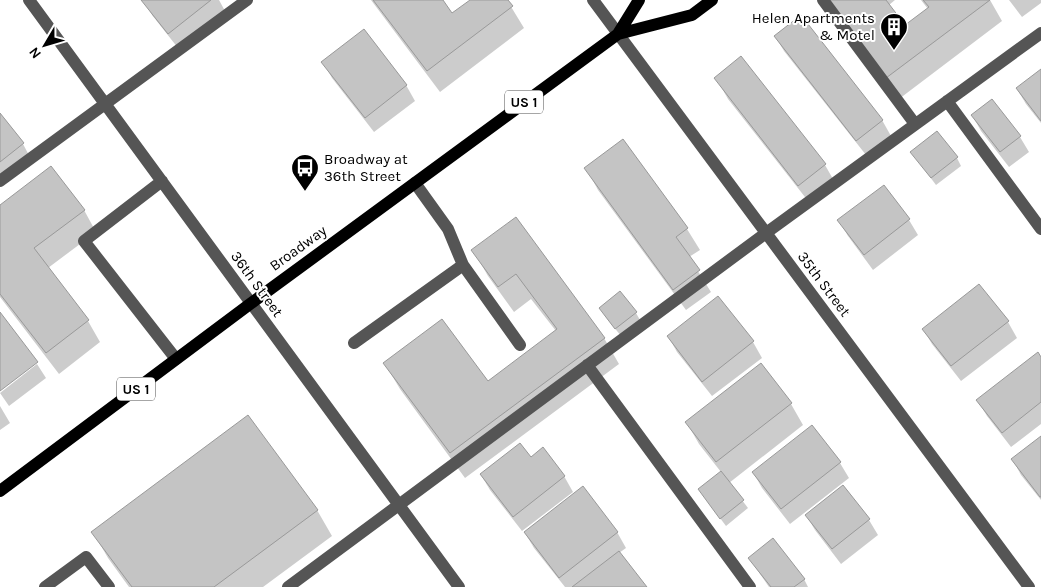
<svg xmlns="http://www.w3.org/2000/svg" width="1041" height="587" viewBox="0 0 1041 587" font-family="Karla,sans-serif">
<rect width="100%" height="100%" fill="#fff"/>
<path fill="#0003" d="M143,0H219L225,11L178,48L152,15Z
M371,0H441L452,15L472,0H507L524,28L440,92Z
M827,0H895L889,5L905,27L928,9L921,0H990L1002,21L899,99Z
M1009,0H1041V3L1022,17Z
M775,36L882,120L891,136L866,155L784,51Z
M741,58L825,165L837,186L812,206L728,99L716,78Z
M323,62L406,85L415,101L374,132L332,78Z
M1041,70V123L1026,104L1017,89Z
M0,115L23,144L31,159L0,184Z
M972,115L1020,137L1029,152L1009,167L981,131Z
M623,141L687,229L700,250L689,257L711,292L686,310L598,190L586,168Z
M912,153L957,158L961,166L936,185Z
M883,187L909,220L918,235L873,270L848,236L839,221Z
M0,206L84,210L96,232L48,268L88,321L100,342L59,374L0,297Z
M515,219L604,338L619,364L465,478L400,389L385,364L487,382L556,331L531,299L514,312L488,276L473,250Z
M979,285L1008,322L1017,338L961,381L932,344L923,329Z
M718,298L753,342L762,358L712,396L677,352L668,336Z
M636,313L640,320L621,336L605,316Z
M1041,359V424L1011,447L987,416L978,401Z
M37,364L46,378L9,406L0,393Z
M791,404L803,425L729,483L748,508L726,526L699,490L721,472L699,444L687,423Z
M0,406L10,423L0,430Z
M812,426L840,463L849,478L790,524L762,488L753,472Z
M1041,437V500L1021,475L1013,460Z
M531,459L564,476L573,492L522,531L490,490L481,475Z
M317,510L332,536L263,587H129L108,558L93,532Z
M806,515L869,520L878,535L841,564L815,530Z
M617,532L626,548L619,553L646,587H565L534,548L525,533Z
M749,558L804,579L808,587H769Z"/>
<path fill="#c4c4c4" stroke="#999" d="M141,0H211L168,34Z
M373,0H443L452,13L470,0H508L513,6L427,71Z
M828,0H886L905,25L929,7L923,0H990L886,78Z
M801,15L883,120L856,141L774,36Z
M364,29L407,85L365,118L321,62Z
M741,56L826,164L798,186L714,78Z
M1041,69V121L1016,88Z
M992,99L1021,136L1000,152L971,115Z
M0,113L24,143L0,162Z
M937,131L958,157L931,178L910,152Z
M623,139L688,228L676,237L700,270L673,290L584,168Z
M51,166L85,210L34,248L89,320L46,353L0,294V205Z
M884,185L910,219L864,255L837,220Z
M516,217L605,338L450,453L383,363L442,319L488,381L557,329L516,274L498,287L471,250Z
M979,284L1009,321L951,366L922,329Z
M620,291L637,312L615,329L599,308Z
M718,296L754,341L702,382L667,336Z
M0,312L38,362L0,391Z
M1038,352L1041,357V402L1002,433L976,400Z
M761,363L792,403L716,462L685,422Z
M248,415L318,510L214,587H132L91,532Z
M812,425L841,462L781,509L752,472Z
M1041,436V497H1040L1011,459Z
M520,443L531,457L543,447L565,476L513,517L480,474Z
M721,471L744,500L720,519L698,489Z
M843,485L870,519L832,549L805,515Z
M583,486L618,532L559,578L524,532Z
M773,538L805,579L794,587H771L748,558Z
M619,551L647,587H572Z"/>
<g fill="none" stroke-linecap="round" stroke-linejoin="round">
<path stroke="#555" stroke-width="12" d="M29,0L459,587
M593,0L1029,587
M823,0L915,124
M947,101L1041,229
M0,181L247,0
M162,181L84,241L176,359
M415,183L448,229L463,265L520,345
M354,343L463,265
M587,365L750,587
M45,587L86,557L109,587
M288,587L766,233L1041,33"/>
<path stroke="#000" stroke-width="12" d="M618,34L692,15L712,0
M0,491L250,304L618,34L639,0"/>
</g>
<defs>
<symbol id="building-pin" viewBox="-11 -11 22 30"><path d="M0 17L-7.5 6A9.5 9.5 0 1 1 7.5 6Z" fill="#000" stroke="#fff"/><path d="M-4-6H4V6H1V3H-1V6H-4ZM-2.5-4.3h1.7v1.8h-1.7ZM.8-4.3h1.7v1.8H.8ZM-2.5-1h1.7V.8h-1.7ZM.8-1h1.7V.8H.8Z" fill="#fff"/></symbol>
<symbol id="bus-pin" viewBox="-11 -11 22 30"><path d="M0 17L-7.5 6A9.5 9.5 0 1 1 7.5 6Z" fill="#000" stroke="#fff"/><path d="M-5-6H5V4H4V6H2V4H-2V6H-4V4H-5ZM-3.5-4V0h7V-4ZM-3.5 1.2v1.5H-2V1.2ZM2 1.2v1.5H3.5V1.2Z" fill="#fff"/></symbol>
</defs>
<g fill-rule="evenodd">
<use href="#building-pin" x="878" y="11" width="32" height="43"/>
<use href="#bus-pin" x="289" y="152" width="32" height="43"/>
</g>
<g text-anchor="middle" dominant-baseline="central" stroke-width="4" stroke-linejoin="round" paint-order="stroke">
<g fill="#fff" stroke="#4c4c4c" stroke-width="1">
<rect x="505" y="90.5" width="38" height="23" rx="4"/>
<rect x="117" y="377.5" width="38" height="23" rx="4"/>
</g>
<g font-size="14" font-weight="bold" fill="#000">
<text x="524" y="102">US 1</text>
<text x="136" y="389">US 1</text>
</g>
<g font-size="15" fill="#000" stroke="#fff" text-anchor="end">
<text x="875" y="18">Helen Apartments<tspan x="875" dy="17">&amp; Motel</tspan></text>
<text x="324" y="159" text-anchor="start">Broadway at<tspan x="324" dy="17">36th Street</tspan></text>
</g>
<g font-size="15" fill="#000" stroke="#fff">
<text transform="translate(298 248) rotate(-36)">Broadway</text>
<text transform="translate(257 284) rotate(54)">36th Street</text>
<text transform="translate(824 284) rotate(53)">35th Street</text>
</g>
</g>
<g transform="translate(45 45) rotate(232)" stroke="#ffffff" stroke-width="4" paint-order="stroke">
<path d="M0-4L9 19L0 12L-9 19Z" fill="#000000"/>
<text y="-8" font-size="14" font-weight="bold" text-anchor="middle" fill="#000000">N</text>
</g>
</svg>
